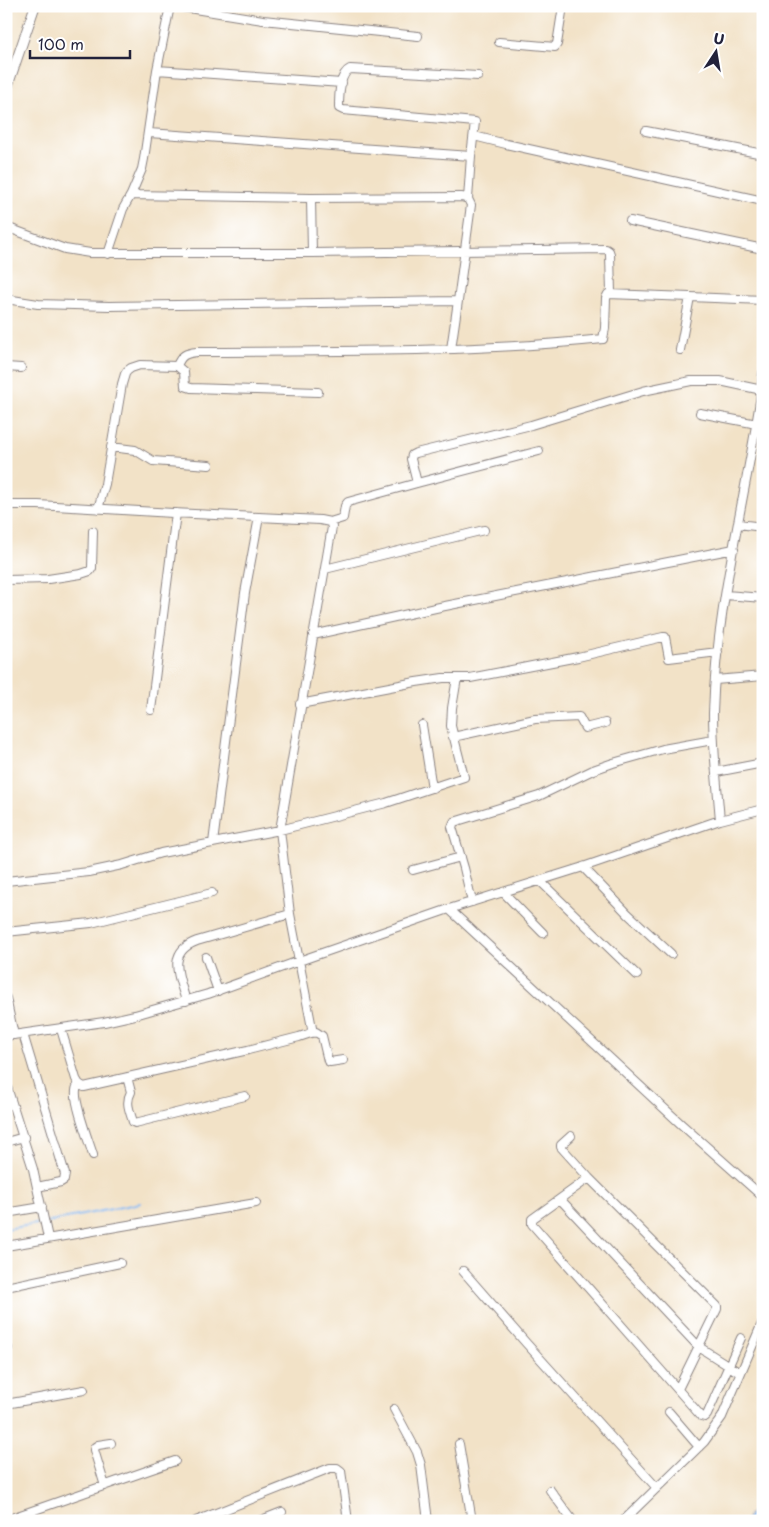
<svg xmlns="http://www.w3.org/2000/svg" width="769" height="1527" viewBox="0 0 769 1527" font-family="'Playpen Sans',sans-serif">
<rect width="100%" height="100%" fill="#fff"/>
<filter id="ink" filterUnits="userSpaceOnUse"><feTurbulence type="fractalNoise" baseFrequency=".02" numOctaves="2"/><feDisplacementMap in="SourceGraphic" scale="10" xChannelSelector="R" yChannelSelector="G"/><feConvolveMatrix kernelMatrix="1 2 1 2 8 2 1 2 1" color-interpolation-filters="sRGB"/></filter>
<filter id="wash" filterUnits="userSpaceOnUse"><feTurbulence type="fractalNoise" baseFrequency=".0096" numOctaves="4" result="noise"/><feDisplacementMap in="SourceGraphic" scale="20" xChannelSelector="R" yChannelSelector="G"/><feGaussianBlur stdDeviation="1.12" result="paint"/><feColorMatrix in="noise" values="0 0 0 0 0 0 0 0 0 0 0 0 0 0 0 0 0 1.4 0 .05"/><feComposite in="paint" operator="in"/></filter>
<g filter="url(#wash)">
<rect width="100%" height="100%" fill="#f2e2c7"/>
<path fill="#86bbf5" stroke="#546e98" d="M763,1496V1521H745Z"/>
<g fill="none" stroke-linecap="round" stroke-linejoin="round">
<path stroke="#86bbf5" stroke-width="2" d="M48,1222L141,1203
M6,1229L43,1223"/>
</g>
</g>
<g filter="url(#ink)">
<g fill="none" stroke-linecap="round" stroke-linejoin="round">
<defs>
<path id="minor" d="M176,6L263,20L418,36
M499,42L555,47L557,44L563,6
M157,70L342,83
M646,131L763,154
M149,133L471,156L475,122L343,110L339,108C339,96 339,74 350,69L478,76
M474,136L506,144L763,201
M131,195L142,169L144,159L157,70L170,6
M311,198L312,253
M468,199L471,156
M630,221L763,249
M6,227L65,249L90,253H312L606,249L609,251L610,254L611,293
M6,299L38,304L109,306L458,301L471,205L468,199L462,197L311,198L131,195L123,209L108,254
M451,349L458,301
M680,350L690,297L763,300
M177,366C181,355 186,353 197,352C332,351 468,353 603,339L605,328L606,298L608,294L690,297
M6,367L21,368
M700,413L757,424
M111,447L135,450L153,461L209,465
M417,483L539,451
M6,505H38L173,513L320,520L330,522L332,527L280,830L290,914L312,1028L311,1033L299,1037L248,1050L84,1087L79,1084L76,1079L61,1029
M98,509L105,484L122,384L125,374L127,371L131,368L140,365L177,366L184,372L185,386L191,388L318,392
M330,522L343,518L345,506L348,502L417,483L411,459L412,455L416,453L531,425L643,391L691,381H720L762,390
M738,524L763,527
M325,569L484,530
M6,580L48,579L81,574L90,571L92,568L93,531
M726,595L763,598
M313,635L440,607L734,549
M457,678H470L578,657L663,637H665L669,658L718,652
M715,680L763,676
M151,710L176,513
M422,725L432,788
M453,737L535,719L579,717L585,728L605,723
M716,772L763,763
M720,820C717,784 713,749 713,713C716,608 744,505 760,401L763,373
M213,843L245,593L259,517
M583,867L628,914L671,954
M413,870L461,857
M6,881L89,872L122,865L161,853L280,830L386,803L464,777L451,726L452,708L457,678H443L416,682L300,704
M540,881L637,975
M503,892L543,933
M472,902L464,868L452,827L454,822L539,796L593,770L613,763L663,749L713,740
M449,909L681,1124L763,1197
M6,932L91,923L212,893
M206,957L218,991
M6,998L14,1035
M186,1001C179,976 166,952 197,941L290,914
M311,1033L316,1032L322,1036L328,1061L330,1062L343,1060
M23,1034L65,1174L64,1180L61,1182L37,1187
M6,1036L104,1022L135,1015L208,994L299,961L449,909L580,868L720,820L763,809
M127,1077L131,1092C125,1103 130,1111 133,1122L135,1123L245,1096
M6,1084L33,1169L48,1238
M79,1084C77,1086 76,1089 76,1091C74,1103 89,1142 93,1155
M571,1136L561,1145V1147L589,1178L717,1306V1309L678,1389
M6,1142L24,1137
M589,1178L532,1219V1224L701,1416L705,1417L707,1415L741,1338
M560,1199L699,1347L740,1373
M6,1213L42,1207
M6,1246L256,1203
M463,1271L526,1343L657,1488
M6,1287L120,1263
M6,1348H8
M6,1404L84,1390
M394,1409L417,1452L421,1465L428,1521
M669,1412L699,1447
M459,1444L472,1521
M105,1486L94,1450L95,1447L98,1445L111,1443
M550,1490L573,1521
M6,1520L175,1461
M196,1521L330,1468H337L341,1471L348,1521
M259,1521L282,1512
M623,1521L704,1442L722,1417L763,1321"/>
<path id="major" d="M6,91L35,6"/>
</defs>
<use href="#minor" stroke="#8a8281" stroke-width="10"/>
<use href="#major" stroke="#8a8281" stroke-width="11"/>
<use href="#minor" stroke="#fff" stroke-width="8"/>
<use href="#major" stroke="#fff" stroke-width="9"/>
</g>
</g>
<rect width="769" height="1527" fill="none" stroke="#fff" stroke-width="25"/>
<g transform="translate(716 52) rotate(12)" stroke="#ffffff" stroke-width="4" paint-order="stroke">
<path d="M0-4L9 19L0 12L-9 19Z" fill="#22223b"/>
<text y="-8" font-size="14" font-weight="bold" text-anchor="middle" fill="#22223b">U</text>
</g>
<path d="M30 50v8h100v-8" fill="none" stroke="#22223b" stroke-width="2.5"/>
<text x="38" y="50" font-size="15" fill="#22223b" stroke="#ffffff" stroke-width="4" paint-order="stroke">100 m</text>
</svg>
